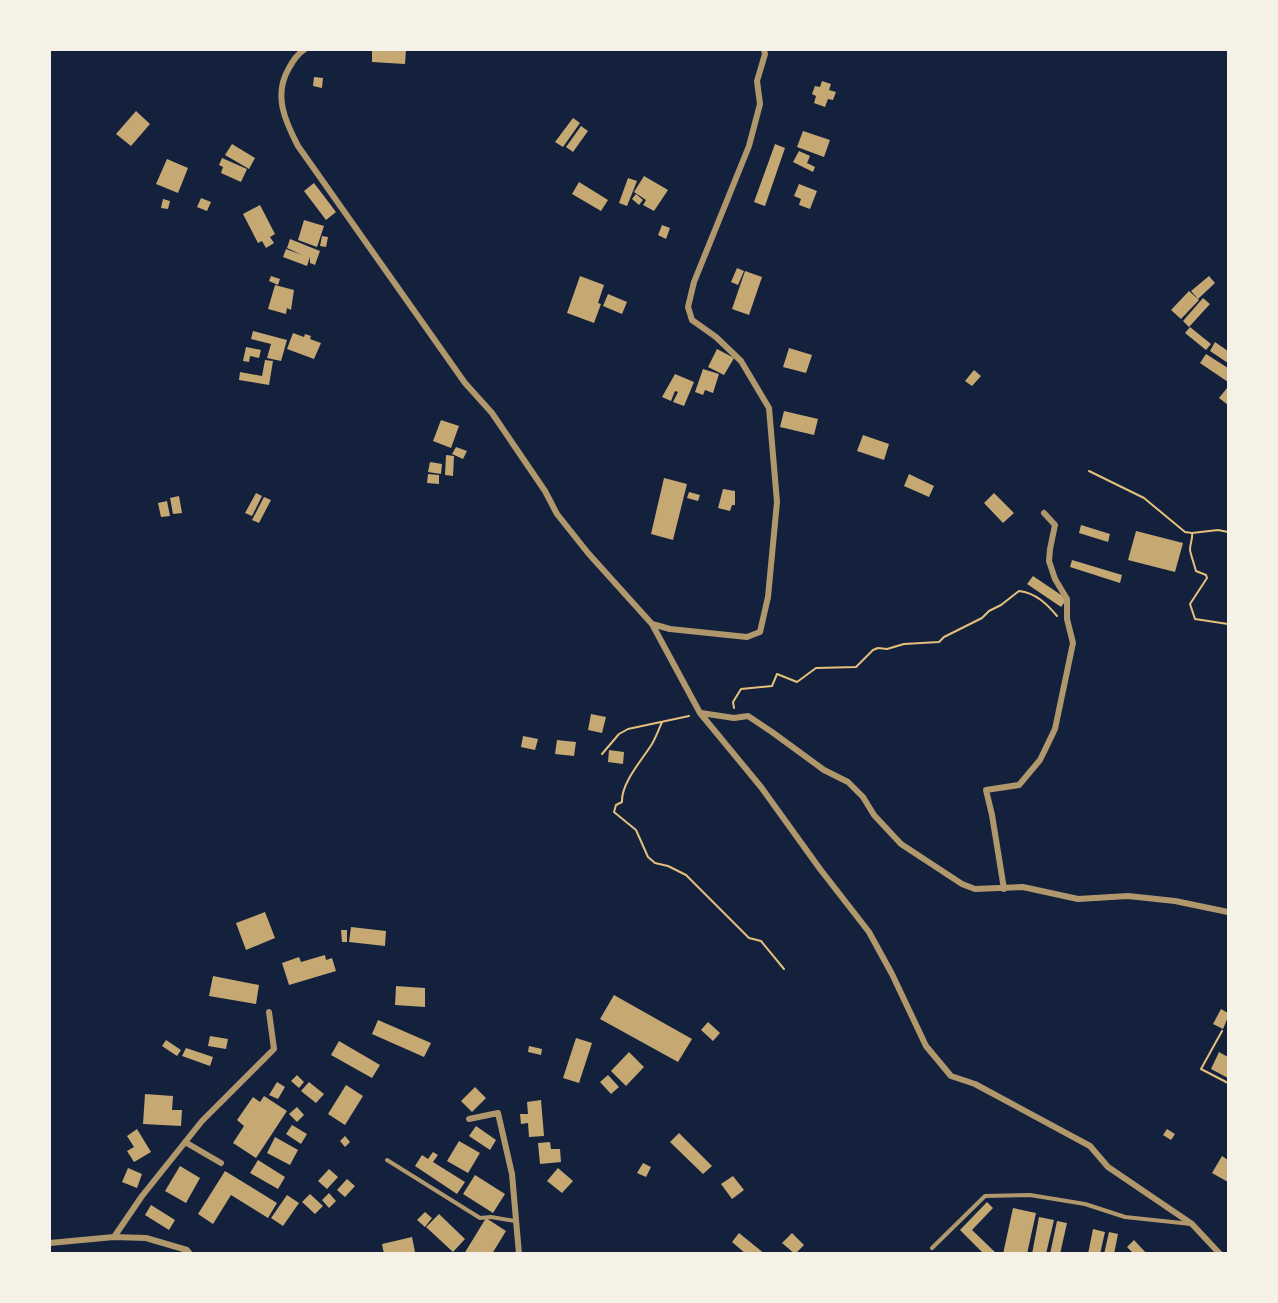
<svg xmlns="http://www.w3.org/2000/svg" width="1278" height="1303" viewBox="0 0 1278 1303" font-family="'Varela Round',sans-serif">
<rect width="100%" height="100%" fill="#14213d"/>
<path fill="#c6a872" d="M372,50H406L405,64L372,62Z
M314,77L323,78L322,88L313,86Z
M822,81L831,84L829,90L836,92L833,100L828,99L825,107L814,103L816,96L812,94L815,86L820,87Z
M136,111L150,124L131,146L116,134Z
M573,118L580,123L563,147L555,142Z
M581,126L588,131L573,152L566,147Z
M803,131L830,140L824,157L797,147Z
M232,144L255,158L249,169L225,155Z
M775,144L785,148L765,206L754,202Z
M799,151L810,156L807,163L815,167L813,172L793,162Z
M222,158L247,169L241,182L221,173L223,167L219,165Z
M167,159L188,168L178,193L156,184Z
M644,176L668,190L654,211L643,205L646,200L634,192Z
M628,178L637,181L627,206L619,203Z
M579,182L608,200L601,211L572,194Z
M314,183L336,212L326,220L304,191Z
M799,184L817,191L810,209L799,205L801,199L794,196Z
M636,194L643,200L639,205L632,199Z
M201,198L211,202L207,211L197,207Z
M163,199L170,201L168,209L161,208Z
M260,205L275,234L270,237L274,243L266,248L262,241L258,243L243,214Z
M304,220L324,226L317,247L298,240Z
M662,225L670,228L666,239L658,235Z
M322,236L328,237L326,247L320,246Z
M290,239L320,251L315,265L310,263V257L307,266L283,257L286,249L302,255L287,248Z
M737,268L744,271L738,285L731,282Z
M745,271L762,277L749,315L732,309Z
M271,276L280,279L278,285L269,281Z
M580,276L604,285L598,303L601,304L594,323L567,313Z
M1209,276L1215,283L1198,299L1191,291Z
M275,285L294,290L291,310L287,308L286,314L268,309Z
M1189,291L1199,300L1181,319L1171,310Z
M608,294L627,302L622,314L603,306Z
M1203,298L1210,304L1189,327L1183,321Z
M1190,327L1211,344L1206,350L1185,333Z
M253,331L287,340L281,361L267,358L271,344L251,339Z
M293,333L304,337L305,334L311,336L310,339L321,343L314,359L287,349Z
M1215,342L1228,351V363L1210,351Z
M246,347L261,350L259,358L250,356L249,362L243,361Z
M789,348L812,355L806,373L783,367Z
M717,349L734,358L724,375L708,367Z
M1206,354L1228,368V382L1200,363Z
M265,360L273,361L269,385L239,380L240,372L262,376Z
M703,369L719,374L713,393L705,390L703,395L695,392Z
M974,370L981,376L972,386L965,381Z
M675,374L694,382L684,406L673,402L678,392L675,391L671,401L662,397Z
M1227,388L1228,389V405L1219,398Z
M784,411L818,419L814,435L780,427Z
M441,420L459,426L451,448L433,441Z
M863,435L889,444L884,460L857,451Z
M456,447L467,451L463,459L452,454Z
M446,455L454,456L453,476L445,475Z
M430,462L442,464L441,474L428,472Z
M428,474L439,475V484L427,483Z
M909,474L934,486L929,497L904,486Z
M664,478L687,484L673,540L651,534Z
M723,489L735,491V505H732L730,511L718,508Z
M689,492L700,495L698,501L687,498Z
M256,493L262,496L252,516L245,513Z
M994,493L1014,513L1003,523L984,503Z
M179,496L182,513L173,514L170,498Z
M264,497L271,500L259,523L252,520Z
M167,501L170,516L161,517L158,503Z
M1081,525L1110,534L1108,542L1079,533Z
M1136,531L1183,543L1175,572L1128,560Z
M1072,560L1122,575L1120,583L1070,567Z
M1033,576L1067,599L1061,607L1027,584Z
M591,714L606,717L602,733L588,730Z
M523,736L538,739L535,750L521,747Z
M557,740L576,742L574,756L555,754Z
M609,750L624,752L623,764L608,762Z
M265,912L275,938L246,950L236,923Z
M351,927L386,931L385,946L349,942Z
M341,930H347V942H342Z
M325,955L326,960L332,958L336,971L289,985L282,963L299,957L301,962Z
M213,976L259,985L256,1004L209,996Z
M396,986L425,988V1007L395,1005Z
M614,995L692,1039L678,1062L600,1019Z
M1221,1009L1228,1013V1017L1223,1029L1213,1024Z
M378,1020L431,1043L424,1057L372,1034Z
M708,1022L720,1033L713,1041L701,1030Z
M210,1036L228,1039L226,1049L208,1046Z
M576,1038L592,1043L579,1083L563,1078Z
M166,1040L181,1050L177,1056L162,1046Z
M339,1041L380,1065L372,1078L331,1055Z
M529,1046L542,1049L541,1055L528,1052Z
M186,1048L213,1057L210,1066L182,1056Z
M629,1052L644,1067L626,1086L611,1071Z
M1219,1052L1228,1057V1078L1211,1069Z
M297,1075L304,1082L299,1088L291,1081Z
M608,1075L619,1087L611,1094L600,1082Z
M277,1082L285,1087L278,1099L269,1095Z
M309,1082L324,1094L316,1103L301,1091Z
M346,1085L363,1096L345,1125L328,1114Z
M475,1087L486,1098L472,1112L461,1101Z
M145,1094L173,1096L172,1110H182L181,1126L143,1124Z
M264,1096L287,1111L256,1158L233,1143L244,1126L237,1120L253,1097L260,1102Z
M541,1100L544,1136L529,1137L528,1123L521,1124L520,1114H528L527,1102Z
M297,1107L304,1115L297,1122L289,1114Z
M292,1125L307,1134L301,1144L286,1134Z
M476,1126L496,1140L490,1150L469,1136Z
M137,1129L151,1152L134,1162L127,1151L134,1147L127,1136Z
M1167,1129L1175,1134L1171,1140L1163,1135Z
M679,1133L712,1166L703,1174L670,1142Z
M345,1136L350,1142L345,1147L340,1141Z
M275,1137L298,1150L290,1165L267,1153Z
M459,1141L480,1153L468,1173L447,1161Z
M550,1142L551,1149H560L561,1162L540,1164L538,1143Z
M433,1152L438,1155L433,1162L465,1182L457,1194L415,1166L422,1155L428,1159Z
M1222,1156L1228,1160V1182L1212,1173Z
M258,1160L285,1177L278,1189L250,1173Z
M643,1163L651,1167L646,1177L637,1173Z
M180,1166L200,1178L186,1203L165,1191Z
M128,1168L142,1174L137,1188L122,1182Z
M558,1168L573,1181L562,1193L547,1181Z
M329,1169L338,1177L327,1189L318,1181Z
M225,1171L277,1203L268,1218L231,1195L213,1224L198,1214Z
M475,1175L505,1194L493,1213L463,1194Z
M733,1176L744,1190L732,1199L721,1184Z
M347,1179L355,1186L345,1197L337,1190Z
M329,1193L336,1201L329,1208L322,1200Z
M310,1194L323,1206L315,1214L302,1202Z
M287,1195L299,1203L283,1226L271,1218Z
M987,1202L993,1208L972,1230L997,1254H984L960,1230Z
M151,1205L175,1220L169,1230L145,1215Z
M1013,1208L1036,1213L1027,1254H1003Z
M425,1212L432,1218L425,1227L417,1220Z
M439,1214L465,1239L453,1252L426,1227Z
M1039,1217L1054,1220L1046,1254H1032Z
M486,1218L506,1231L492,1254H464Z
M1057,1221L1067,1223L1060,1254H1050Z
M1093,1229L1105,1232L1100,1254H1088Z
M1109,1232L1118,1234L1114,1254H1104Z
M739,1233L765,1254H746L732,1242Z
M792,1233L804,1245L795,1254L782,1243Z
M412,1237L415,1252L384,1254L382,1244Z
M1134,1240L1147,1254H1134L1127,1247Z"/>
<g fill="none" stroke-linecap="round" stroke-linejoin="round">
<path stroke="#e5c07b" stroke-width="2" d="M1089,471L1144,498L1185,532L1192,533C1193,539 1190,543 1190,550C1190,552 1195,567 1196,571L1206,575L1207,578L1190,604L1195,619L1228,624
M1192,533L1218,530L1228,532
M734,708L733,702L741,689L772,686L777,674L797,682L816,668L856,667L873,650L878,648L887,649L904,644L939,642L944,637L982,618L989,611L1001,605L1019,591C1036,593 1047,604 1057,616
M662,722C659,729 656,737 652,744C642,760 621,783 622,802L616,805L614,812L636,830L648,857L655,863L668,866L686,875L749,938L761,941L784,969
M602,754L619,734L628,729L689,716
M1222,1031L1201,1069L1228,1083"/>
<path stroke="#b1986c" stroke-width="4" d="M387,1160L480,1218L491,1217L515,1221
M932,1248L985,1196L1030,1195L1085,1204L1125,1217L1191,1224"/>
<path stroke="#b1986c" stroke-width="6" d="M304,50C297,54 293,61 289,68C273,95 285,121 298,146L465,383L492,413L545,491L557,514L588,553L652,624L700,713L761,787L820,869L869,932L892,974L926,1046L951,1076L975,1084L1090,1146L1108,1167L1192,1224L1220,1254
M652,624L670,629L747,637L760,632L768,597L777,502L769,408L741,361L716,337L692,320L688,307L694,282L749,146L760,104L757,81L765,54L764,50
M701,713L734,718L748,716L772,732L824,770L848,782L863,797L874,815L901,844L962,884L975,889L1023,887L1078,899L1128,896L1175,901L1228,912
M1004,889L992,815L986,790L1019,785L1040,760L1055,729L1073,643L1067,619V599L1055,579L1049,561L1050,549L1055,525L1044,513
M469,1119L498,1113L512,1174L519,1254
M185,1142L221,1163
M114,1237L142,1196L202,1121L274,1049L269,1012
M50,1243L114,1237L146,1238L187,1250L190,1254"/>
</g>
<rect width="1278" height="1303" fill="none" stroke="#f6f1e7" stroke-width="102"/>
</svg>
